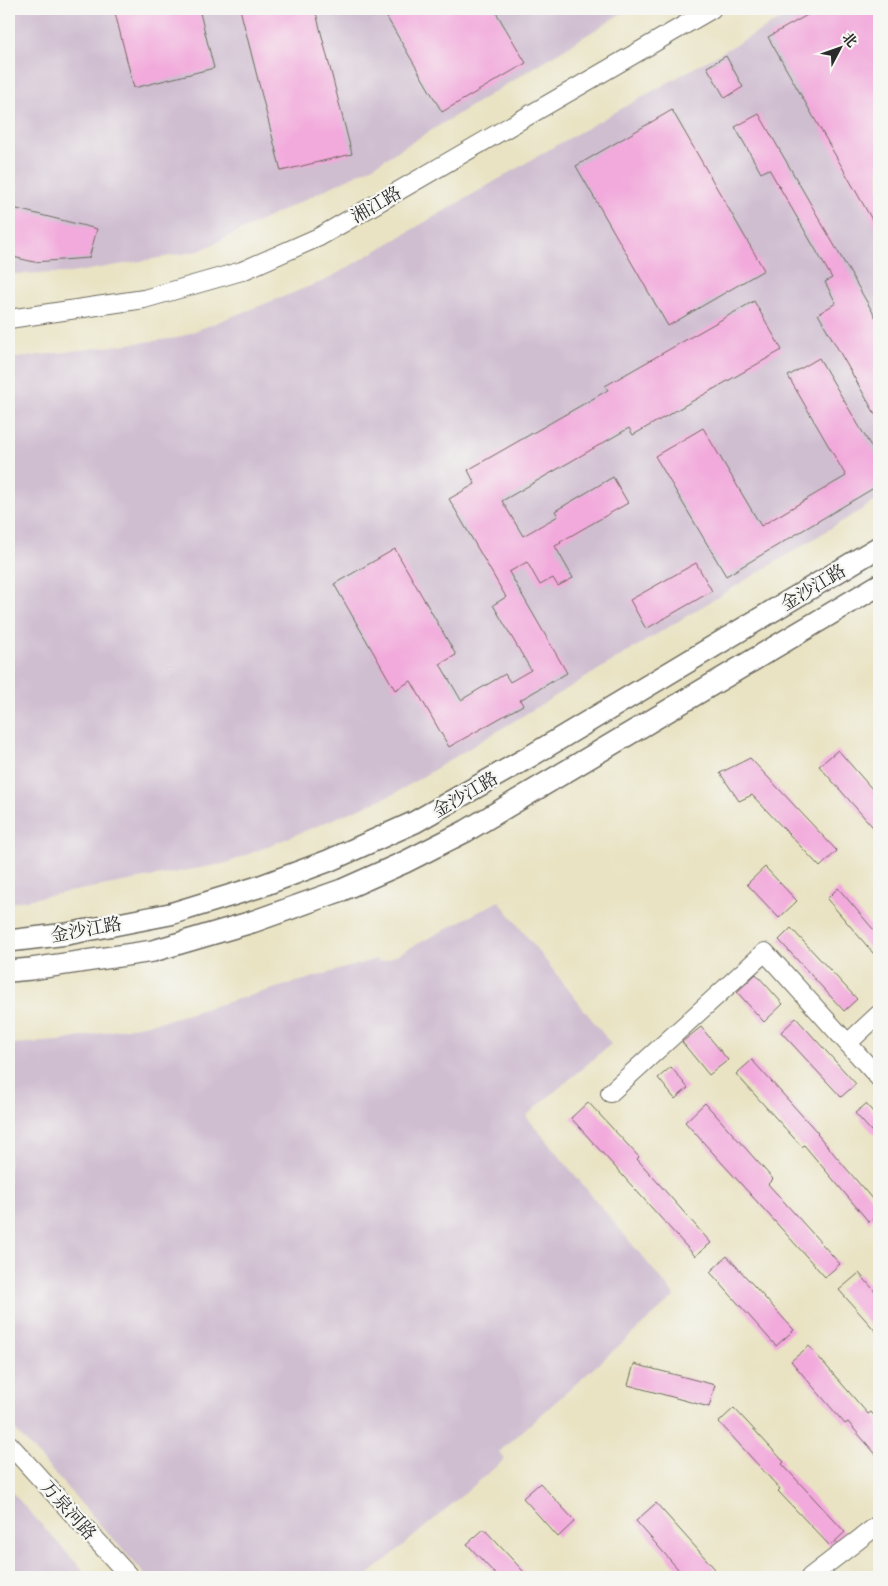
<svg xmlns="http://www.w3.org/2000/svg" width="888" height="1586" viewBox="0 0 888 1586" font-family="'Gentium Book Plus','Noto Serif SC',serif">
<rect width="100%" height="100%" fill="#f6f6f2"/>
<filter id="ink" filterUnits="userSpaceOnUse"><feTurbulence type="fractalNoise" baseFrequency=".02" numOctaves="2"/><feDisplacementMap in="SourceGraphic" scale="10" xChannelSelector="R" yChannelSelector="G"/><feConvolveMatrix kernelMatrix="1 2 1 2 8 2 1 2 1" color-interpolation-filters="sRGB"/></filter>
<filter id="wash" filterUnits="userSpaceOnUse"><feTurbulence type="fractalNoise" baseFrequency=".0096" numOctaves="4" result="noise"/><feDisplacementMap in="SourceGraphic" scale="20" xChannelSelector="R" yChannelSelector="G"/><feGaussianBlur stdDeviation="1.12" result="paint"/><feColorMatrix in="noise" values="0 0 0 0 0 0 0 0 0 0 0 0 0 0 0 0 0 1.4 0 .05"/><feComposite in="paint" operator="in"/></filter>
<g filter="url(#wash)">
<rect width="100%" height="100%" fill="#e9e3c3"/>
<path fill="#cfbdd0" d="M9,9H629L370,168L199,251L71,273L9,274Z
M799,9H879V499L394,794L227,863L9,903V359L177,338L326,280L555,146Z
M499,901L611,1044L526,1116L675,1296L499,1452L505,1459L366,1577H147L9,1423V1044L60,1041L163,1021L376,959L379,962L389,959Z
M9,1489L89,1577H9Z"/>
<g id="blocks">
<path fill="#f2a9db" d="M114,9H199L214,68L134,88Z
M240,9H315L352,154L281,171Z
M382,9H494L526,63L442,112Z
M818,9H879V232L768,37Z
M726,56L743,87L725,98L707,67Z
M672,110L764,270L668,326L576,166Z
M759,114L879,323V421L818,314L836,303L825,282L832,278L769,169L761,173L735,127Z
M9,207L97,229L89,258L34,262L9,256Z
M754,301L782,350L633,435L629,428L502,501L523,536L558,516L555,511L613,477L628,503L560,542L561,543L555,546L573,578L558,586L553,578L540,585L527,562L509,572L567,673L520,700L523,705L449,747L411,681L395,690L334,584L395,549L456,655L440,664L461,700L505,674L510,682L531,670L493,605L506,597L449,499L475,484L468,470L608,390L605,386Z
M819,358L879,460V485L726,576L655,456L703,428L761,526L846,476L788,376Z
M696,563L712,591L646,629L630,600Z
M838,750L879,797V834L819,766Z
M750,758L837,851L820,867L752,795L739,801L720,773Z
M765,867L797,901L779,918L747,884Z
M838,888L879,936V960L827,899Z
M791,928L857,999L844,1011L779,940Z
M756,974L783,1004L764,1022L737,992Z
M796,1018L856,1084L841,1097L781,1032Z
M701,1027L728,1060L709,1075L682,1042Z
M752,1060L818,1133L817,1134L879,1207V1213L869,1222L804,1145L802,1147L736,1074Z
M671,1067L688,1088L675,1099L658,1078Z
M588,1102L639,1157L637,1159L711,1243L695,1256L571,1118Z
M705,1103L773,1179L768,1184L840,1264L825,1277L685,1122Z
M866,1104L879,1119V1140L855,1113Z
M727,1256L794,1330L776,1346L710,1272Z
M859,1273L879,1296V1335L839,1290Z
M809,1346L868,1414L871,1412L879,1421V1458L848,1422L845,1424L791,1361Z
M634,1364L715,1385L709,1407L628,1385Z
M734,1408L784,1462L782,1464L845,1532L830,1546L778,1491L780,1489L719,1422Z
M540,1483L575,1521L558,1537L523,1498Z
M656,1503L715,1569L705,1577H685L636,1521Z
M484,1529L524,1572L518,1577H498L467,1544Z"/>
</g>
</g>
<g filter="url(#ink)">
<use href="#blocks" fill-opacity="0" stroke="#6e6b60" stroke-width="1"/>
<g fill="none" stroke-linecap="round" stroke-linejoin="round">
<defs>
<path id="minor" d="M9,319L144,299L242,271L319,237L712,9
M848,1043L879,1014
M610,1093L765,952L879,1078
M9,1444L130,1577
M810,1577L879,1524"/>
<path id="major" d="M9,941L67,934L170,914L258,887L328,861L415,822L529,757L879,547
M9,971L31,969L153,951L252,922L342,890L405,862L466,831L879,585"/>
</defs>
<use href="#minor" stroke="#6e6b60" stroke-width="20"/>
<use href="#major" stroke="#6e6b60" stroke-width="24"/>
<use href="#minor" stroke="#fff" stroke-width="18"/>
<use href="#major" stroke="#fff" stroke-width="21"/>
</g>
</g>
<g text-anchor="middle" dominant-baseline="central" stroke-width="4.5" stroke-linejoin="round" paint-order="stroke">
<g font-size="18" fill="#2b2b2b" stroke="#f6f6f2">
<text transform="translate(376 204) rotate(-30)">湘江路</text>
<text transform="translate(813 587) rotate(-31)">金沙江路</text>
<text transform="translate(465 794) rotate(-30)">金沙江路</text>
<text transform="translate(86 929) rotate(-10)">金沙江路</text>
<text transform="translate(69 1510) rotate(48)">万泉河路</text>
</g>
</g>
<rect width="888" height="1586" fill="none" stroke="#f6f6f2" stroke-width="30"/>
<g transform="translate(840 48) rotate(49)" stroke="#f6f6f2" stroke-width="4" paint-order="stroke">
<path d="M0-4L9 19L0 12L-9 19Z" fill="#2b2b2b"/>
<text y="-8" font-size="14" font-weight="bold" text-anchor="middle" fill="#2b2b2b">北</text>
</g>
</svg>
